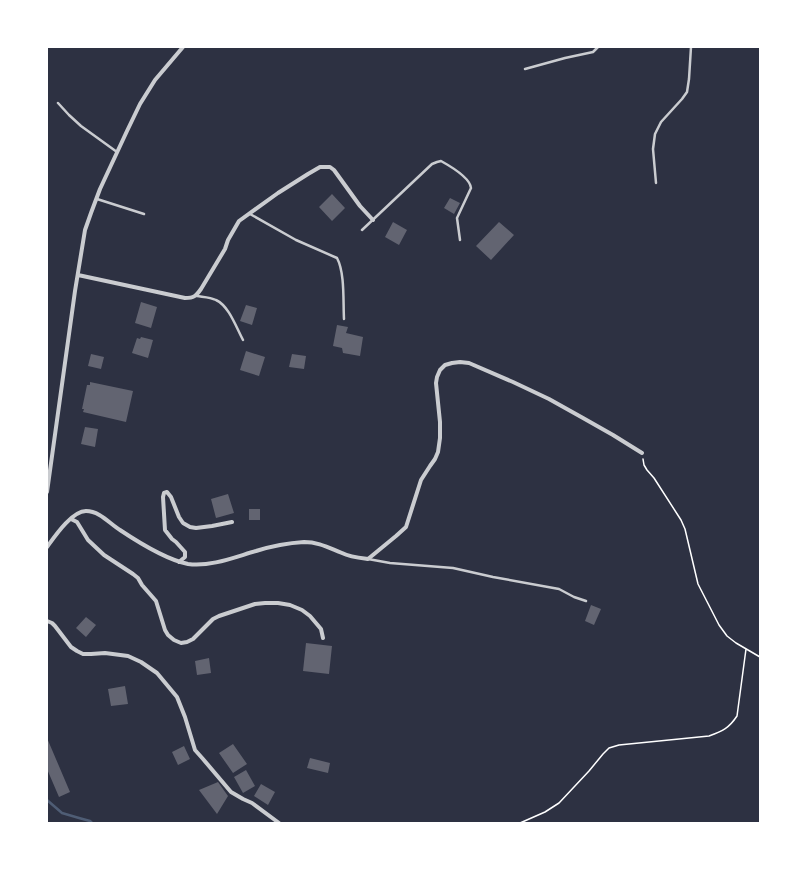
<svg xmlns="http://www.w3.org/2000/svg" width="807" height="870" viewBox="0 0 807 870" font-family="Karla,sans-serif">
<rect width="100%" height="100%" fill="#2d3142"/>
<g fill="none" stroke-linecap="round" stroke-linejoin="round">
<path stroke="#4f5d75" stroke-width="2.5" d="M47,800L62,813L79,818L90,821L92,823"/>
</g>
<path fill="#626471" d="M332,194L345,208L332,221L319,207Z
M450,198L460,203L454,214L444,208Z
M393,222L407,230L399,245L385,237Z
M499,222L514,235L491,260L476,246Z
M141,302L157,307L151,328L135,323Z
M246,305L257,308L252,325L240,321Z
M337,325L348,327L346,333L363,337L360,356L343,353L342,348L333,346Z
M141,337L153,340L148,358L132,353L137,338L140,339Z
M246,351L265,357L259,376L240,370Z
M91,354L104,357L101,369L88,366Z
M292,354L306,356L304,369L289,367Z
M90,382L133,391L126,422L83,412L84,409H82L87,385H90Z
M85,427L98,429L95,447L81,444Z
M228,494L234,513L216,518L211,499Z
M249,509H260V520H249Z
M591,605L601,609L594,625L585,621Z
M86,617L96,625L86,637L76,628Z
M306,643L332,646L329,674L303,671Z
M209,658L211,673L197,675L195,661Z
M125,686L128,704L111,706L108,689Z
M47,738L70,792L59,797L47,769Z
M233,744L247,764L233,773L219,753Z
M184,746L190,759L178,765L172,752Z
M310,758L330,763L328,773L307,768Z
M246,770L255,786L243,793L234,777Z
M218,782L228,796L217,814L199,790Z
M261,784L275,792L268,805L254,796Z"/>
<g fill="none" stroke-linecap="round" stroke-linejoin="round">
<path stroke="#fff" stroke-width="1.5" d="M643,459L644,465L647,470L654,478L681,520L685,529L698,584L719,625L727,636L736,643L760,657
M520,823L545,812L559,803L589,771L603,754L609,748L619,745L709,736C723,731 729,728 737,716L746,649"/>
<path stroke="#caccd0" stroke-width="2.5" d="M525,69L565,58L593,52L598,47
M58,103L69,115L81,126L117,152
M656,183L653,149L655,134L661,122L682,99L687,92L689,79L691,47
M97,199L144,214
M250,214L296,240L337,258C345,273 343,301 344,319
M362,230L432,164L437,162L441,161C450,166 470,178 471,188L457,218L460,240
M197,296C203,297 210,297 216,300C229,306 236,327 243,340
M368,559L390,563L453,568L493,577L559,589L574,597L586,601"/>
<path stroke="#caccd0" stroke-width="4" d="M78,275L185,298C194,298 196,296 201,289L225,249L228,240L239,221L278,193L308,174L320,167H330L334,170L360,206L373,220
M47,492L75,291L85,230L91,213L100,189L127,131L140,104L155,80L183,47
M71,519L77,522L88,540L104,555L133,574L138,578L142,585L156,601L165,630L168,635L174,640L181,643L187,642L193,639L213,619L219,616L255,604L265,603H278L290,605L302,610L310,616L321,629L323,638
M47,547C55,536 72,511 86,511C100,511 110,524 120,530C138,542 168,560 188,564C211,567 235,557 256,551C272,546 288,543 304,542C319,542 329,548 342,553C350,557 360,558 368,559L396,536L406,527L421,480L430,466L435,459L438,452L440,438V422L436,383L437,377L440,370L445,365L452,363L460,362L469,363L513,382L549,399L583,418L613,435L642,453
M179,562L185,557V552L176,542L172,539L165,530L163,497L164,493L167,492L171,497L179,517L183,523L190,527L196,528L212,526L232,522
M47,621L52,623L55,626L71,647L77,651L83,654H91L105,653L128,656L141,662L157,673L177,697L185,717L195,750L203,759L231,792L243,799L252,803L279,823"/>
</g>
<rect width="807" height="870" fill="none" stroke="#ffffff" stroke-width="96"/>
</svg>
